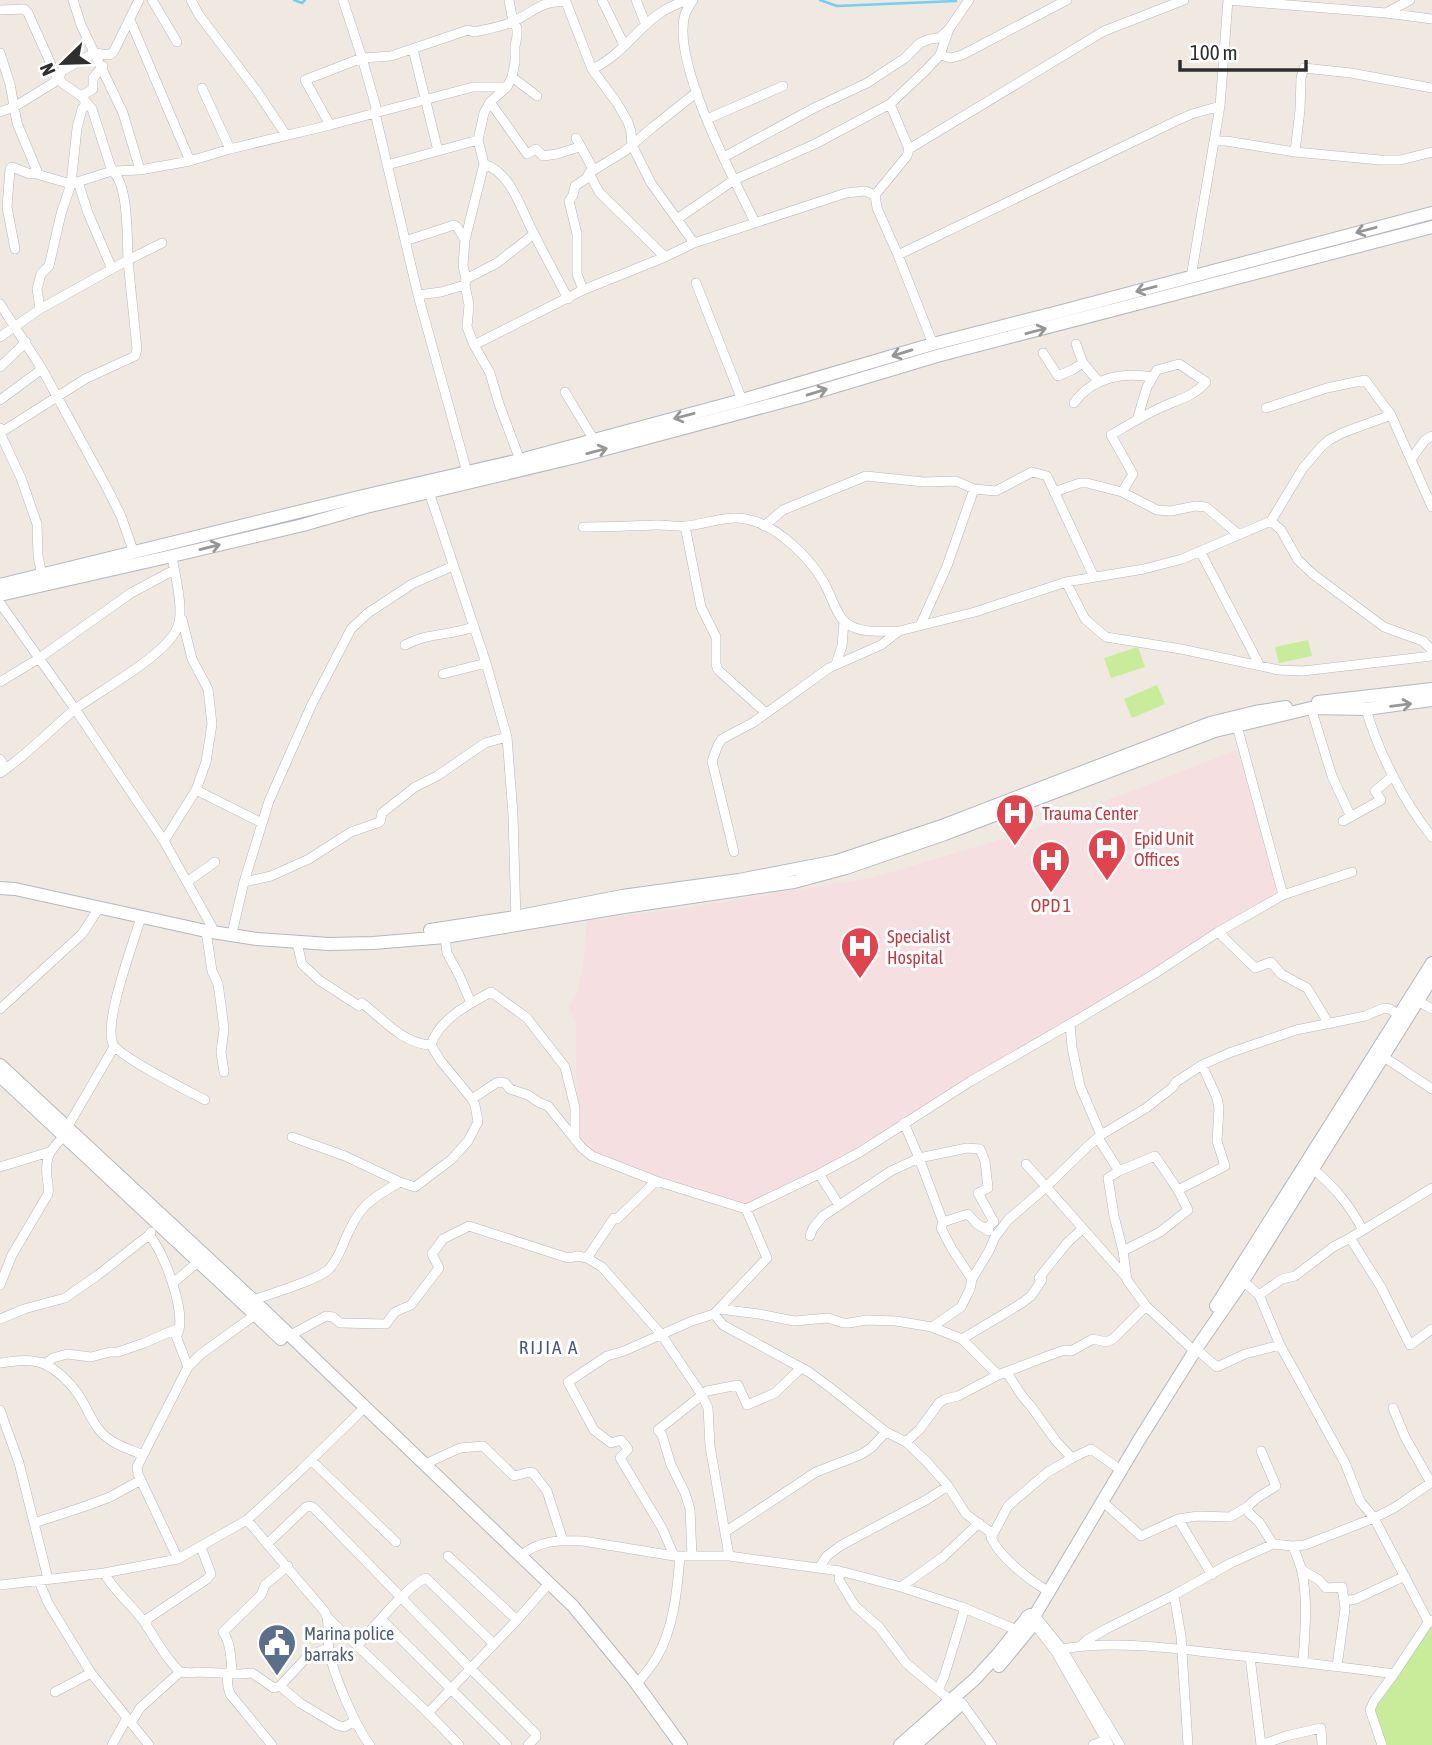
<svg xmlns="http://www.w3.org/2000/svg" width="1432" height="1745" viewBox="0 0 1432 1745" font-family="'Asap Condensed',sans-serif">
<rect width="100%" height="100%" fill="#efe9e1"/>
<path fill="#f5dfe0" d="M1237,750L1280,896L754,1208L670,1183L586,1151L577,1137L576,1024L569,1007L577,994L583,965L587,920L673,910L875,877L1012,836L1017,832L1019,834L1028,831Z"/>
<path fill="#c9ec9a" d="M1308,640L1312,656L1279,663L1275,647Z
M1138,647L1145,667L1111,678L1104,658Z
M1157,685L1165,704L1132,718L1124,699Z
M1432,1624V1745H1384L1373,1711Z"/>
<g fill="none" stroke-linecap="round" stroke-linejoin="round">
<path stroke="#75cff0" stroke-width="2.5" d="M294,0L302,3L305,0
M820,0L837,6L956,1"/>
<defs>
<path id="minor" d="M73,0L81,25L123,113L140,170
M152,0L177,42
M191,0L199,15L256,90L286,135
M343,0L362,58L376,107L375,113L418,295L467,472
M509,0L513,22L517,28V36L515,46V62L512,77L507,87L490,102L484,113L478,140L484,164L465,240L463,266L466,279L465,285L469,305L467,327L474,345L490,373L499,404L520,460
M602,0L624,45
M636,0L646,25
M693,0C690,4 687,10 685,14C671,61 733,178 755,222
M1228,0L1386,13L1432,19
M0,10L24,9L28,13L58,80L81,96L92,109L112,171C129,184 127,239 128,261C131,290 134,319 137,349L135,356L85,379L0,433
M1386,13L1410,0
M130,20L190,161
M413,49L438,151
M0,53L10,84L17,123L37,171L33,173
M940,55L951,58L962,55L1067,0
M592,69C632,51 644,10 690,0
M512,77L537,96
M202,88L230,149
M81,96L93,89V78L103,66
M490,102L527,154L536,149L543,156L557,154L579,147
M890,104L909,149
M0,112L14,107L58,80L62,71L94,53L110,55L114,51L139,0
M707,119L783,86
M330,125L305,80L362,58L391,56L468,30L474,32C487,29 502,27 514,21C534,12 541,0 566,2L592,69L617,103L628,122L631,132L632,145L651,183L694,243
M576,138L593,169
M1215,141H1226L1295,152L1380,160H1400L1432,152
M1295,152L1300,110L1301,78L1304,68L1351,73L1432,88
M724,157L814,108L867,83L905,58L920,43L930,39L939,38L949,29
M484,164C512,173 521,210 534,234C545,256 557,277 568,299
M387,165L478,140
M78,182L88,213L112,269
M677,219L734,180L815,144L890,104L926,70L940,55L949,29L969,0
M405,241L454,225L457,227L465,240
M15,249L7,207L10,169L12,167L30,174L33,173L71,184L112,171L140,170L190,161L230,149L330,125L473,87H507
M898,255L1176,121L1192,114L1220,106
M665,257L599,192L589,173L625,151L653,127L697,92
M1191,277L1220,106L1228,0
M466,279L497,263L534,234
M696,283L742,400
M583,290L577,274V234L569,201L573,195L575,186L587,178L589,173
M418,295L441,292L465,285
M0,304L42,369L107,488L121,516L134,553
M40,309L37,289L41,274L49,266L61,214L71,184L77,128L82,109L87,103
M0,337L40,309L128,260L162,243
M933,344L898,255L877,208L875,195L907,156L909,149L1104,31L1184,0
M1076,344L1083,363L1098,381
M474,345L583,290L665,257L694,243L846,193L865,191L875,195
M1043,353L1058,376L1072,370L1083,363
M0,367L26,342
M565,392L591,435
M0,400L42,369
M1074,403C1092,377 1123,372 1153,377
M1266,408L1327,388L1365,380L1391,415L1432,507
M0,428V433L21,478L37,524L38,556L42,576
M1411,459L1425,440L1432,436
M428,489L486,663L507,737L513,815L516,921
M1054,492L1080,483H1087L1122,492L1157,510L1171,511L1195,506L1206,507L1238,534
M1122,492L1133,474L1111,435C1128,425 1144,415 1162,407C1179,399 1193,397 1206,382L1179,364L1157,370L1147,387L1137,420
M1271,521L1281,530L1298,560L1314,575L1384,627L1423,641L1432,650
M685,526L701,607L716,637V664L718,670L766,713
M764,526L783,510L866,476L924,482L956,481L974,489L996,491L1032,472L1047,476L1094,577
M583,527C608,527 633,526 659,525C668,525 677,527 686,526C707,524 728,514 750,520C777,526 809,557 823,581C830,592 836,615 846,623C861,634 881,631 899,631
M1200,551L1260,666
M1066,582L1085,619L1106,637L1181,649L1279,670L1303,671L1432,656
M0,603L75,709L164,841L212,927
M920,626L947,566L974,489
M405,645C429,632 450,636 473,627
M836,664L842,646L844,622
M443,674L486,663
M0,682L38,659L131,593L174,570
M1311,708L1332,776L1351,817
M1366,709C1378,752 1404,802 1432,837
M0,759L6,769
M0,773C27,755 49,731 74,710C99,691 169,654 178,626C184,608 175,576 172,556
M196,790L262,823
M1343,821L1381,800L1375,791L1393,776
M164,841L196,790L206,762L212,724L208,689L192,659L182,619
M734,852L712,761L718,745L722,739L754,722L829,668L881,645L899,631L975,612L1066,582L1144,569L1182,559L1271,521L1303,468L1321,447L1329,440L1342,433L1391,415
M187,882L215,862
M244,882L271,876L309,859L351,832L380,822L382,813L415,787L437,776L485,743L507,737
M1283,895L1352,872
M141,917C134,942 103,1022 113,1044C118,1056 190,1092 205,1100
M233,929L244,882L269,801L312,704L351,629L368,613L412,584L453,566
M206,931L212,971L218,984L221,1005L224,1029L221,1052L224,1072
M1218,932L1255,968L1271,962L1281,974L1307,988L1329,1024
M445,937L447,953L459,975L471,1003
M297,943L302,964L319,980L359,1006L362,1003C383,1019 403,1044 431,1045
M1418,1001L1432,1009
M0,1009L82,934L99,908
M1070,1024L1072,1047L1080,1086L1101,1135
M431,1045C439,1019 469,1004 491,992L527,1018L565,1067L575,1108V1140
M1384,1057L1432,1089
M472,1099L496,1083L502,1082L505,1083L510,1089L528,1095L540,1103L548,1106L582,1148L592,1156L656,1181L746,1209L819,1174L860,1152L971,1081L1070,1024L1154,974L1218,932L1283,895L1237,726
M904,1123L919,1158L943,1222L968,1214L977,1224L989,1231
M68,1126L114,1047
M292,1137L345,1156L400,1182L415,1187L452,1159L468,1141L478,1122L475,1105L472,1099L440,1060L431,1045
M1098,1138L1119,1171
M1026,1164L1125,1276
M0,1167L49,1152
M1313,1169C1336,1188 1349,1205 1363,1230
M819,1174L839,1205
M1178,1190L1225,1166L1217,1141L1219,1108L1217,1098L1202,1065
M943,1222L941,1228L952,1249L972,1279
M810,1236L813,1228L823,1216L891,1171L919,1158L967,1148L980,1149L985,1161L988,1188L978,1193L994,1222L986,1228
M1350,1238L1381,1287L1410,1345L1432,1329
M1123,1251L1160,1232L1188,1210L1178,1190L1155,1156L1119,1171L1108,1178L1114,1216L1123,1251L1127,1280L1146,1306L1190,1347
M587,1258L614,1218L617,1219L656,1181
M1243,1281L1259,1295L1280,1345L1345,1463L1360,1501L1374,1518L1429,1623
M173,1283L198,1262
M0,1285L12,1255L48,1194C49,1188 48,1183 47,1177C45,1155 50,1151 64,1136
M1259,1295L1282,1279L1295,1276L1333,1247L1350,1238L1432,1188
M253,1300C270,1294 318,1280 329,1269C337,1261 341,1249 345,1240C359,1206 369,1200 400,1182
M719,1309L759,1314L794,1321L828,1318L843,1323H849L867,1320L896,1321L932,1327L962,1339L998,1375
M714,1314L723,1325L809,1372L832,1389L886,1432L906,1442L927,1462L948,1486L966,1514L990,1532C992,1551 1027,1578 1043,1588
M0,1319L24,1309L65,1298L98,1275L149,1235L151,1232
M932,1327L961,1307L970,1289L972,1279L989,1251L995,1237L1008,1220L1046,1187L1087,1147L1101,1135L1146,1108L1172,1088L1176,1082L1202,1065L1229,1053L1296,1030L1365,1016L1384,1008L1390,1009L1399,1015
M175,1333L188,1367
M289,1336L326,1316L333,1317L340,1323L386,1324L395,1312L411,1305L439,1268L432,1254L443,1239L469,1226L568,1258L578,1256L587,1258L602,1267L661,1334L702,1395L708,1408L710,1446L729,1556
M962,1339L1022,1303L1031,1296L1042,1280L1039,1278L1067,1243L1082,1229
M1196,1349L1217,1367L1245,1354L1280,1345
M41,1362L45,1364L53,1358L67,1354L91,1357L110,1352H118L144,1343L174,1330L177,1335C188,1316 164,1251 149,1235
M0,1363C11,1362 23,1359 33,1361C52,1363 70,1382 80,1397C87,1408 91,1420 100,1431C111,1444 127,1448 143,1455
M1006,1372C1014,1382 1021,1397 1030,1405L1056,1441L1072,1458
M1393,1408L1405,1437L1431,1483
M0,1410L19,1463L48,1579
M906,1442L920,1429L939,1403L945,1399L958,1396L998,1375L1053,1354L1065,1350L1071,1351L1093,1339L1106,1342L1113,1339L1146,1306
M311,1460L396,1542
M425,1464L460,1448L483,1446L514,1476L530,1472L533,1473L547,1491L563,1541
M1102,1501L1141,1536L1178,1519L1198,1516L1230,1517L1247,1507L1257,1498L1276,1486L1261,1451
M1247,1507L1249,1513L1259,1522L1273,1544
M1178,1519L1212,1575
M247,1520L325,1612L327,1617L428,1713L459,1745
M34,1523L83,1507L110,1497L141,1480
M725,1532L816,1472L860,1455L871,1448L886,1432
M991,1538L1008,1506L1048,1472L1072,1458L1091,1449L1115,1466
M267,1544L306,1507L310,1506L314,1508L471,1669L536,1734V1737L528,1745
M1293,1546C1296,1555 1300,1563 1302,1572C1308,1601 1305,1632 1303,1661
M448,1556L517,1620
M521,1556C538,1540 561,1540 583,1541L674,1556H729L840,1571L901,1587L962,1607L1017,1630
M674,1556L662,1528L620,1458L628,1449L621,1440L611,1443L594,1430L568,1382L607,1356L624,1351L692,1321L714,1314L767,1258L746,1209
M692,1556L690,1509L685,1493L671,1465L662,1435L658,1430L707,1391L738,1385L747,1405L775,1393L801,1368
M178,1559L138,1474L137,1467L188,1367L201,1354L255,1315
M819,1568L827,1556L840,1546L926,1500L948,1486
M1302,1570L1319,1580L1326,1588L1342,1587L1344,1601
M840,1571L839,1580L855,1606L879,1627L906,1663L951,1701
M104,1573C114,1591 130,1603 142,1619C156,1638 163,1656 180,1672
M39,1581L48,1603L91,1673L149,1745
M0,1585L104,1573L178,1559L247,1520L300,1471L360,1412
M901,1587L943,1557L979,1523
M1174,1595L1181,1636L1188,1745
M327,1617C329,1628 327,1639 329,1650C333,1674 355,1726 370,1745
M1037,1618L1062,1649L1120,1745
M381,1619L507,1745
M1035,1625L1056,1652L1109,1745
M147,1627V1619L207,1579L211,1574L201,1547
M358,1645C373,1628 407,1586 426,1578L494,1644
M1081,1646L1087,1640L1106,1629L1174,1595L1231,1563L1273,1544L1293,1546L1305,1545L1374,1518L1394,1508L1432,1482
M1062,1649C1112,1640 1172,1648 1223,1654C1280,1660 1337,1666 1394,1674
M1250,1657L1261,1745
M1337,1666L1345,1609L1344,1601L1356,1599L1405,1576
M227,1673L228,1687L230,1694L272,1745
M232,1673C231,1660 231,1643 223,1632L261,1595L265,1585L288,1566
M637,1684C644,1675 651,1667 657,1657C674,1627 677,1591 680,1557
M280,1686L307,1657L328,1648
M938,1690L944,1677L965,1608
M55,1692L91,1673
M962,1703L992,1745
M428,1713L517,1620L545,1588
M131,1723L140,1708L180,1672L192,1673L197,1672L241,1674L252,1673L274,1688L280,1686L300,1703L337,1725L344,1727L355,1721
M112,1745L127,1718
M1093,1745L1106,1740
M1261,1745L1286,1736L1321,1728L1322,1745
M1382,1745L1370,1710L1374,1701L1394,1674L1430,1620"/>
<path id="secondary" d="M0,585L363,496L520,460L742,400L933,344L1062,311L1432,213
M0,595L172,556L303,525L366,507L576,457L800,397L937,356L1432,227
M1318,702L1432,689
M0,888L15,889L206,931L257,939L329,944L373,943L445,937L624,907L794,882L846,868L945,834L1215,731L1311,708L1366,709L1432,700
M430,930L515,917L622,896L739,880L837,861L939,827L1210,723L1255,712L1286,707
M0,1065L253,1300L573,1606L633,1679L681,1745
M0,1076L281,1339
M1216,1306L1432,963
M1035,1615H1030L1027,1617L1026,1622L1029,1626L1035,1625L1037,1622L1035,1615L1139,1440L1196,1349L1243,1281L1432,978
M999,1666L1032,1626
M900,1745L975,1679L998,1654L1026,1619
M915,1745L959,1706"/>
</defs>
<use href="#minor" stroke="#b4b7c1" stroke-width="10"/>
<use href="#secondary" stroke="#b4b7c1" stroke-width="14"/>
<use href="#minor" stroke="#fff" stroke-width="9"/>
<use href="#secondary" stroke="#fff" stroke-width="12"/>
</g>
<defs><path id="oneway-shaft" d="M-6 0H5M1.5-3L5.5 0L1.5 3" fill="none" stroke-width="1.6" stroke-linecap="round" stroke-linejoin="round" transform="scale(1.75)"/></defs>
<g stroke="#969696">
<use href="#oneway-shaft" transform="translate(1366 230) rotate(165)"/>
<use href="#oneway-shaft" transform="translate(1146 289) rotate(165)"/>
<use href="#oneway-shaft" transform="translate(1036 331) rotate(-15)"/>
<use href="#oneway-shaft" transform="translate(902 353) rotate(163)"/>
<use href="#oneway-shaft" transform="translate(817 392) rotate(-17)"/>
<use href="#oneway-shaft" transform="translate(684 416) rotate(165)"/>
<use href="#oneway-shaft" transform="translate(597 451) rotate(-15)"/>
<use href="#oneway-shaft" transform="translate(210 547) rotate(-14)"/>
<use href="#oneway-shaft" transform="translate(1401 705) rotate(-7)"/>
</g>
<defs>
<symbol id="hospital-pin" viewBox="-11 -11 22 30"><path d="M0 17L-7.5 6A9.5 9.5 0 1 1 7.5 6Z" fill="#e0444e" stroke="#fff"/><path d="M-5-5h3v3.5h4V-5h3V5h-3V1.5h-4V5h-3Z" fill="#fff"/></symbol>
<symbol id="civic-pin" viewBox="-11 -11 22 30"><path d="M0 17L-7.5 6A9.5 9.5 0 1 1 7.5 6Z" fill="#5c6f8a" stroke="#fff"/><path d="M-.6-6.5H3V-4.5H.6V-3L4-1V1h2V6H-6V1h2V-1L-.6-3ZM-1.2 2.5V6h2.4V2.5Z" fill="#fff"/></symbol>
</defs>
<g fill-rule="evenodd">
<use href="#hospital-pin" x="993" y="791" width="44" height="60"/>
<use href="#hospital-pin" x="1085" y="826" width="44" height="60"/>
<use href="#hospital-pin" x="1029" y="838" width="44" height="60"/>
<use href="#hospital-pin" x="838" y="924" width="44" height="60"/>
<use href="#civic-pin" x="255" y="1621" width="44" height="60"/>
</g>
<g text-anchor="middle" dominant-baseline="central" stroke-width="6" stroke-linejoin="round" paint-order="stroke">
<g font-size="18" fill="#be3a42" stroke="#fff" text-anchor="start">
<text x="1042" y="813">Trauma Center</text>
<text x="1134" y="838">Epid Unit<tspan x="1134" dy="21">Offices</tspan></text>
<text x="1051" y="905" text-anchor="middle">OPD 1</text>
<text x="887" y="936">Specialist<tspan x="887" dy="21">Hospital</tspan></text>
</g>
<g font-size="18" fill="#4e5e75" stroke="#fff" text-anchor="start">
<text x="304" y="1633">Marina police<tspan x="304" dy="21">barraks</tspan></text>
</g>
<g font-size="19" letter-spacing="2" fill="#4d5680" stroke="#fff">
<text x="549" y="1347">RIJIA A</text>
</g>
</g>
<g transform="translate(63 63) rotate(247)" stroke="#ffffff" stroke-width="5" paint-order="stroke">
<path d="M0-5L12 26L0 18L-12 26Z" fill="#2e2e2e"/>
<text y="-10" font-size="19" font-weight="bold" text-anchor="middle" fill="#2e2e2e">N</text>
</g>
<path d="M1180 60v10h126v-10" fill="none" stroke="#2e2e2e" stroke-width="3.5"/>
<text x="1190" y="60" font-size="21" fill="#2e2e2e" stroke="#ffffff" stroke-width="5" paint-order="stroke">100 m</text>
</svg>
